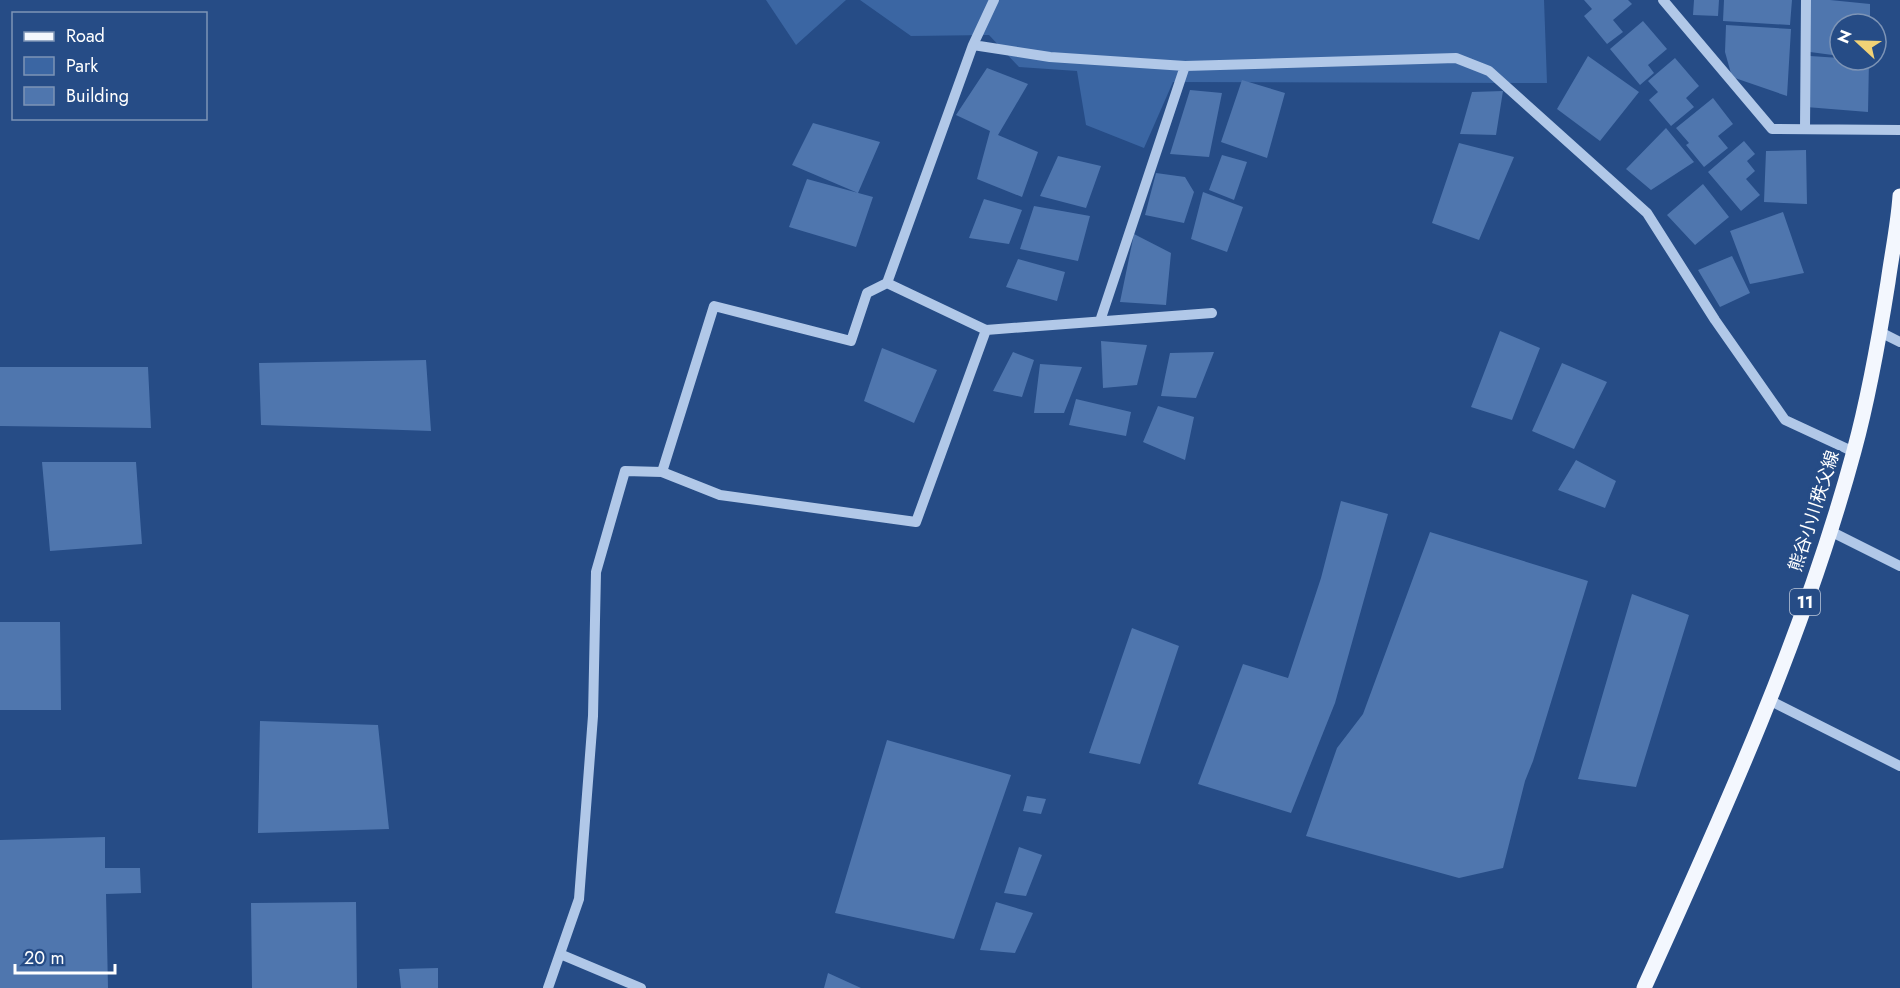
<svg xmlns="http://www.w3.org/2000/svg" width="1900" height="988" viewBox="0 0 1900 988" font-family="Jost,'Noto Sans JP',sans-serif">
<rect width="100%" height="100%" fill="#264c86"/>
<path fill="#3b66a3" d="M766,0H846L796,45Z
M860,0H1544L1547,83L1173,82L1144,148L1086,125L1077,71L1019,67L989,35L911,36Z"/>
<path fill="#4f76ae" d="M1584,0H1628L1632,4L1613,20L1623,32L1607,44L1584,16L1592,9Z
M1694,0H1719L1718,16L1693,15Z
M1724,0H1792L1790,25L1723,21Z
M1808,0H1830L1870,4V24H1840V56L1810,52Z
M1643,21L1667,49L1648,65L1654,73L1640,85L1610,49Z
M1726,25L1791,29L1787,96L1732,77L1725,52Z
M1588,56L1639,92L1600,141L1557,109Z
M1810,56L1840,58V60H1869L1868,112L1806,107Z
M1675,58L1699,86L1686,98L1694,107L1671,126L1649,100L1658,92L1648,81Z
M987,68L1028,84L998,135L1038,152L1022,197L977,179L990,131L956,115Z
M1242,80L1285,93L1267,158L1221,142Z
M1190,90L1222,93L1209,157L1170,154Z
M1503,91L1496,135L1460,134L1472,92Z
M1713,98L1733,124L1718,136L1728,148L1704,167L1686,145L1689,143L1676,128Z
M813,123L880,142L858,193L792,165Z
M1666,128L1694,162L1651,190L1626,169Z
M1744,141L1755,154L1747,161L1755,171L1746,179L1760,195L1741,211L1708,172Z
M1459,143L1514,157L1479,240L1432,223Z
M1806,150L1807,204L1764,202L1766,151Z
M1222,155L1247,162L1234,200L1209,190Z
M1058,156L1101,166L1086,208L1040,196Z
M1156,173L1185,177L1194,192L1184,223L1145,215Z
M807,179L873,197L856,247L789,227Z
M1703,184L1729,217L1695,245L1667,215Z
M1203,192L1243,207L1227,252L1191,239Z
M984,199L1022,210L1009,244L969,238Z
M1034,206L1090,216L1078,261L1020,249Z
M1783,212L1804,273L1750,284L1730,231Z
M1134,234L1171,253L1166,305L1120,302Z
M1732,256L1750,293L1720,307L1698,270Z
M1018,259L1065,272L1057,301L1006,287Z
M1500,331L1540,348L1512,420L1471,407Z
M1101,341L1147,345L1137,385L1103,388Z
M882,348L937,370L914,423L864,401Z
M1013,352L1034,360L1022,397L993,391Z
M1214,352L1196,398L1161,396L1170,353Z
M426,360L431,431L261,425L259,363Z
M1562,363L1607,382L1574,449L1532,431Z
M1040,364L1082,367L1064,413H1034Z
M0,367H148L151,428L0,426Z
M1076,399L1131,412L1126,436L1069,425Z
M1158,406L1194,417L1185,460L1143,442Z
M1576,460L1616,481L1605,508L1558,490Z
M42,462H136L142,544L50,551Z
M1341,501L1388,514L1335,703L1291,813L1198,784L1243,664L1288,678L1321,578Z
M1430,532L1588,581L1533,761L1525,781L1503,868L1459,878L1306,836L1337,748L1363,714Z
M1632,594L1689,615L1636,787L1578,779Z
M0,622H60L61,710H0Z
M1132,628L1179,646L1140,764L1089,753Z
M260,721L378,725L389,829L258,833Z
M887,740L1011,775L954,939L835,913Z
M1027,796L1046,799L1041,814L1023,811Z
M105,837V868H140L141,893L106,894L108,988H0V840Z
M1019,847L1042,855L1026,896L1004,893Z
M356,902L357,988H252L251,903Z
M996,902L1033,913L1015,953L980,950Z
M438,968V988H401L399,969Z
M828,973L861,988H824Z"/>
<g fill="none" stroke-linecap="round" stroke-linejoin="round">
<path stroke="#b1c8e8" stroke-width="10" d="M1663,0L1772,129L1900,130
M973,45L1050,57L1185,66L1100,321
M1185,66L1456,58L1489,71L1647,213L1715,320L1785,420L1854,452
M1805,129L1806,0
M887,283L986,330
M1880,332L1900,342
M662,472L720,495L916,522L986,330L1212,313
M1830,531L1900,566
M1769,700L1900,766
M560,954L641,988
M548,988L579,899L593,716L596,572L625,471L662,472L714,306L851,341L867,293L887,283L973,45L994,0"/>
<path stroke="#f3f7fe" stroke-width="15" d="M1644,988C1723,814 1804,636 1854,451C1869,396 1879,339 1888,282C1892,253 1898,225 1900,196"/>
</g>
<g text-anchor="middle" dominant-baseline="central" stroke-width="6" stroke-linejoin="round" paint-order="stroke">
<rect fill="#264c86" stroke="#bec9db" stroke-width="1.5" x="1790" y="589" width="30" height="26" rx="4.5"/>
<g font-size="16" font-weight="bold" fill="#fff">
<text x="1805" y="602">11</text>
</g>
<g font-size="18" fill="#fff" stroke="#264c86">
<text transform="translate(1814 511) rotate(-72)">熊谷小川秩父線</text>
</g>
</g>
<rect x="12" y="12" width="195" height="108" fill="#264c86" stroke="#7d94b6" stroke-width="1.5"/>
<rect x="24" y="32" width="30" height="9" fill="#f3f7fe" stroke="#7d94b6" stroke-width="1.5"/>
<text x="66" y="42" font-size="18" fill="#ffffff">Road</text>
<rect x="24" y="57" width="30" height="18" fill="#3b66a3" stroke="#7d94b6" stroke-width="1.5"/>
<text x="66" y="72" font-size="18" fill="#ffffff">Park</text>
<rect x="24" y="87" width="30" height="18" fill="#4f76ae" stroke="#7d94b6" stroke-width="1.5"/>
<text x="66" y="102" font-size="18" fill="#ffffff">Building</text>
<g transform="translate(1858 42) rotate(292)"><circle r="28" fill="#264c86" stroke="#7d94b6" stroke-width="1.5"/>
<path d="M0-4.5L10 22L0 15L-10 22Z" fill="#f1d276"/>
<text y="-9" font-size="16" font-weight="bold" text-anchor="middle" fill="#ffffff">N</text>
</g>
<path d="M15 964v9h100v-9" fill="none" stroke="#ffffff" stroke-width="3"/>
<text x="24" y="964" font-size="18" fill="#ffffff" stroke="#264c86" stroke-width="4.5" paint-order="stroke">20 m</text>
</svg>
